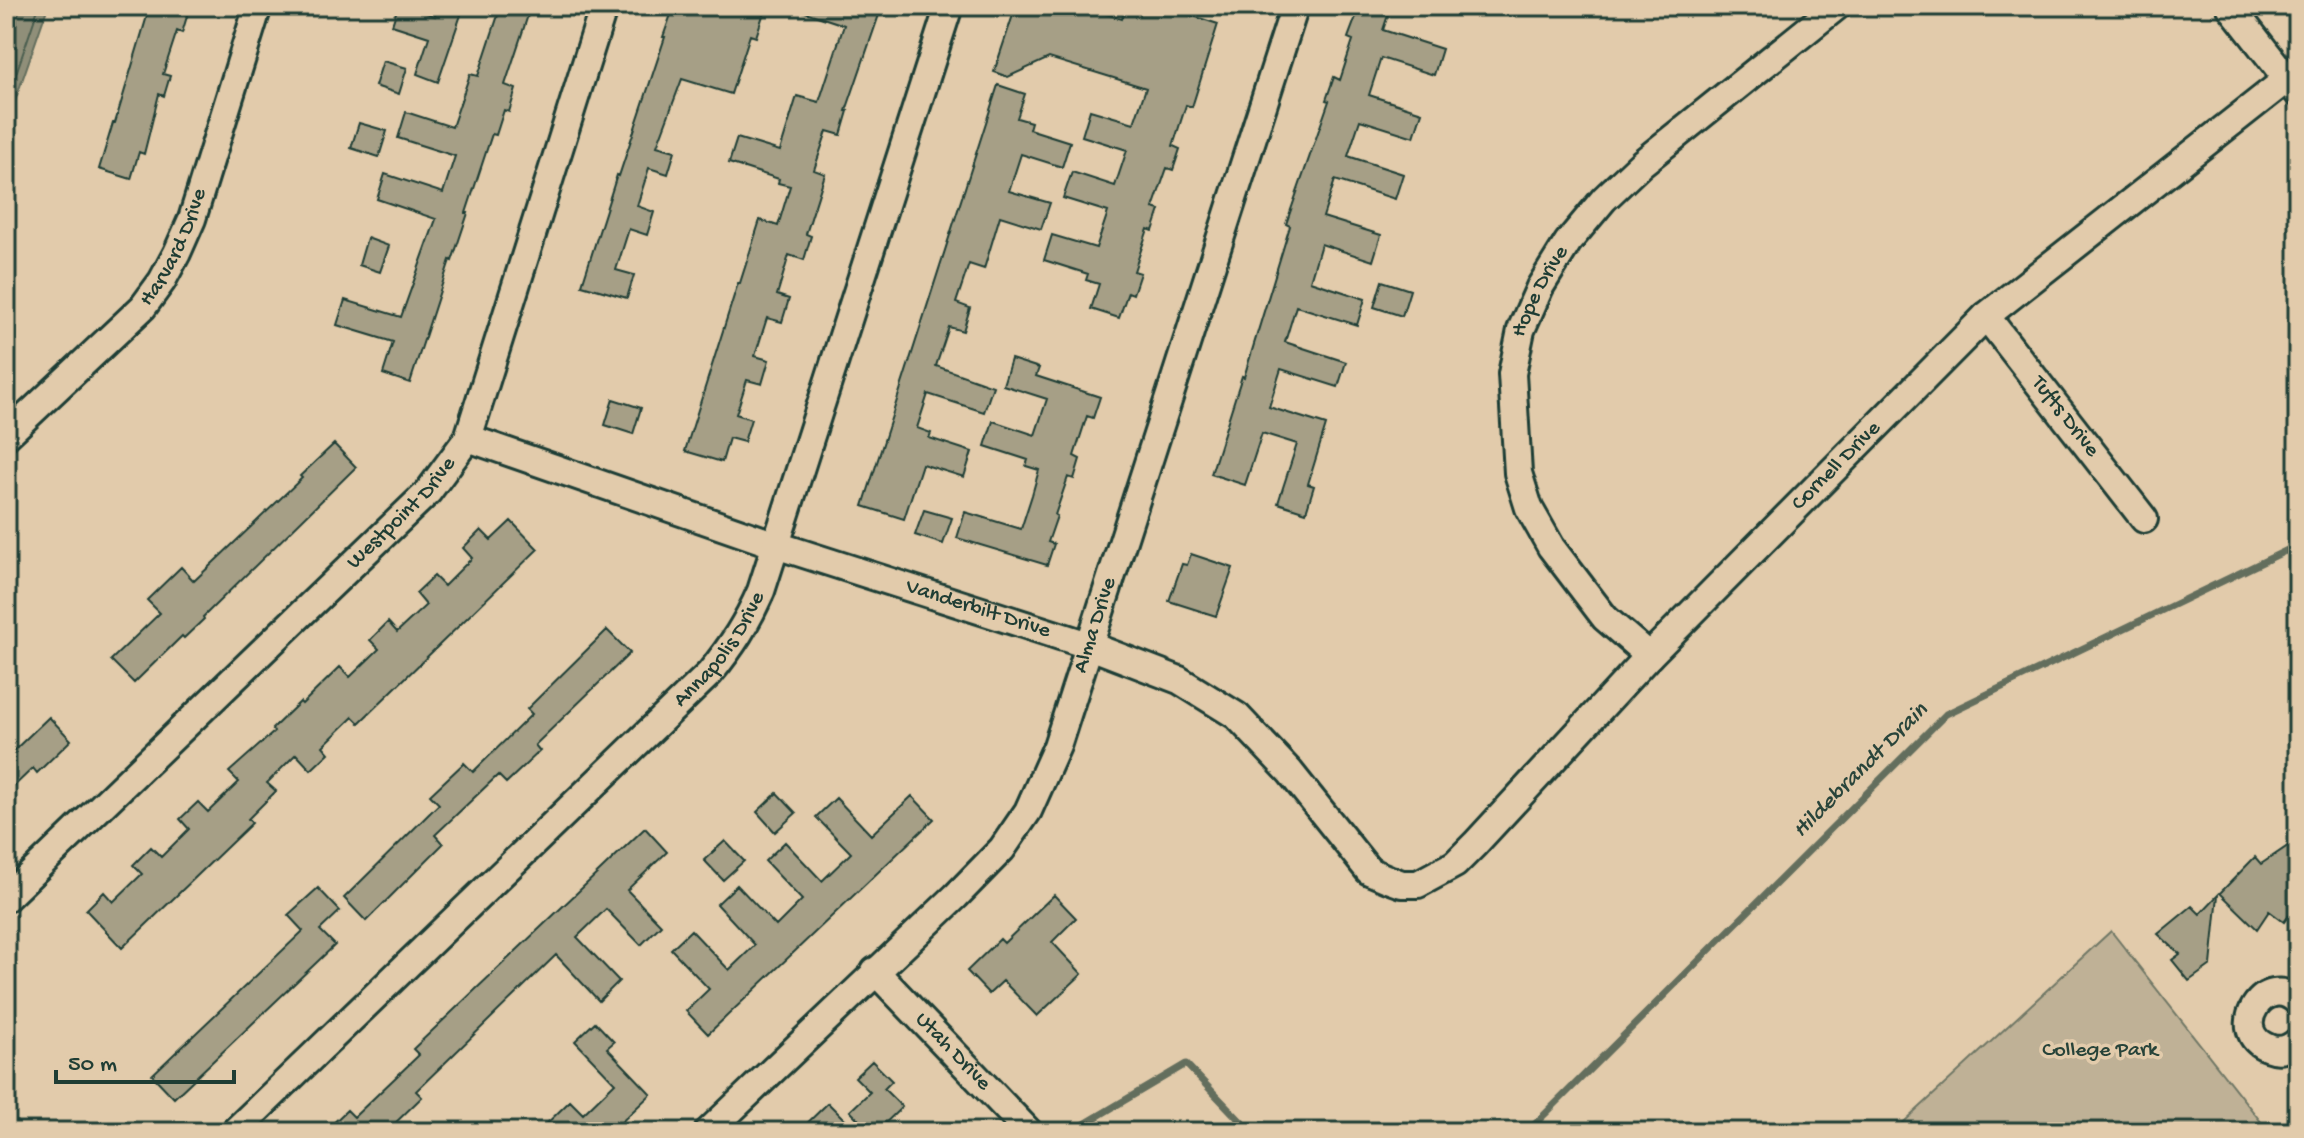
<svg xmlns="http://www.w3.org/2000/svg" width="2304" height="1138" viewBox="0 0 2304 1138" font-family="'Gochi Hand',sans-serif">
<rect width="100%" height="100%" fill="#e2cbab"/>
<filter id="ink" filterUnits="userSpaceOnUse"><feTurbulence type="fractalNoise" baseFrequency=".0125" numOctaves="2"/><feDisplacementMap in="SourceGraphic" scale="16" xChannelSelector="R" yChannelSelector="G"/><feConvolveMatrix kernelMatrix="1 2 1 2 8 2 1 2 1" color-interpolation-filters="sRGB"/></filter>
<g filter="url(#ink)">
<path fill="#bfb196" stroke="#6f7765" stroke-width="2" d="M2111,931L2269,1132H1893Z"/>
<path fill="#908f79" stroke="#636e5d" stroke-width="2" d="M6,6H48L6,127Z"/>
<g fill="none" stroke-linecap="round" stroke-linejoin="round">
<path stroke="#4c5e50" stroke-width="2" d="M6,103L39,6"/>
<path stroke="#636e5d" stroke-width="7" d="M1071,1132L1186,1064L1251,1132
M1527,1132L1946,714L2298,545"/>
</g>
<path fill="#a69f86" stroke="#1f3d34" stroke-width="2" d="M150,6H165L188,13L182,33L177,31L163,74L170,76L164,96L159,94L144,154L139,152L131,179L99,169L113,123H115Z
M398,6H405L435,16L439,6H464L438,82L417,74L429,37L392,25Z
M501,6H531L505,85L516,89L509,112L504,110L496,135L492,134L466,213H468L452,261L450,260L410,383L383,374L393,342L337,325L345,300L401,317L436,219L377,199L385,174L443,193L455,156L398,138L406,112L452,127L470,74L478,76Z
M674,6H747L764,12L756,37L750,35L731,94L682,79L657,146L675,151L668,174L649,168L637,206L654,212L647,235L629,229L616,270L634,275L627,298L582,285L617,175L619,176L665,37H663Z
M799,6H882L846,111H848L841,135L827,131L814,170L825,174L806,234L811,236L804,260L789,255L777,295L789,299L782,322L767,318L755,356L769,360L762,384L747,380L736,414L751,419L744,442L729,438L722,462L685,451L738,283H740L760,220L778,226L790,186L778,183L779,179L729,163L737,138L780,151L797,96L819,102L844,25L799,10Z
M1016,6H1080L1122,19L1126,6H1162L1218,24L1192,107L1186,105L1173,146L1180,149L1173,170L1167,168L1153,208L1160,210L1153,231L1148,229L1134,271L1140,273L1133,294L1128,292L1119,318L1091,309L1099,284L1086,280L1088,274L1044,260L1052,235L1096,248L1108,212L1063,198L1072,172L1115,186L1127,150L1082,136L1090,110L1134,123L1146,88L1049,58L1008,77L994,72Z
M1360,6H1391L1383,30L1442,49L1434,75L1381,58L1369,95L1422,112L1414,137L1360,120L1348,156L1403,174L1395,199L1335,180L1323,217L1381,235L1373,261L1321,244L1310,281L1365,299L1357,325L1296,306L1285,342L1346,362L1338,387L1281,369L1269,407L1326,425L1308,484L1314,486L1306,512L1278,503L1297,444L1262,433L1245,485L1211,474L1242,376L1244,377L1290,226L1286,224L1329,101L1326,100L1334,77L1340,80L1353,40L1348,38Z
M383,61L407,68L399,94L375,86Z
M998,85L1025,94L1017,118L1031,122L1029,129L1070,142L1062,167L1021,154L1009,191L1050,203L1041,229L1000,216L984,269L969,264L956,303L970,308L963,331L949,327L936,366L993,386L984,412L928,394L917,428L931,433L929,438L972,452L964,477L922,464L904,519L863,506Z
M359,123L387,131L379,157L351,148Z
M367,238L389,246L380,272L359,265Z
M1382,281L1410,290L1402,316L1374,307Z
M1011,359L1039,368L1036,376L1100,397L1093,418L1087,416L1074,456L1080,459L1074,479L1068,477L1055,515L1057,516L1048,542L1054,544L1047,565L957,538L965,512L1021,529L1032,495L1039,470L1026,466L1028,460L985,446L993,421L1035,435L1047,399L1003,385Z
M613,399L641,408L633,434L605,425Z
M334,444L356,467L203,617L204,619L184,638L182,636L134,683L111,660L160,613L147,600L181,567L194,581L302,478L300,476Z
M924,510L952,518L943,544L915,535Z
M511,521L538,549L359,723L353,717L323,746L329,753L311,770L296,754L267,783L276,791L248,819L252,823L122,948L86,910L104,892L113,902L142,874L133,865L151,847L161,857L189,829L180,819L198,802L208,812L239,782L229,772L274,732L272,729L300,702L302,704L340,667L350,677L379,649L370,640L388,622L397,632L426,605L416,593L434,576L444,586L472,558L463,548L481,530L491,540Z
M1191,554L1233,568L1216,616L1169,601L1182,564L1187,565Z
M607,630L630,653L535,745L540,751L506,783L498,775L435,835L443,844L366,921L344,898L439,804L430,795L464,763L473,772L532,714L527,709Z
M49,717L71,740L37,773L33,768L6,794V758Z
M777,793L796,813L775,832L757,812Z
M912,796L934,819L708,1034L686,1011L709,989L671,949L691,930L729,970L755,945L717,904L737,885L776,926L802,900L765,861L785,842L822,881L851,853L816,817L836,798L871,835Z
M645,828L667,852L627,890L661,925L641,945L606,909L577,937L619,981L599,1001L556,955L416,1091L422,1097L386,1132H324L347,1110L354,1117L419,1055L413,1049Z
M2298,839V903L2284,922L2269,911L2257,929L2220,893L2255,857L2261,864Z
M725,841L744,861L723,880L704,860Z
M318,888L340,911L320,930L335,945L174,1098L152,1075L303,931L288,915Z
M1054,895L1076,918L1052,942L1082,974L1037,1016L1003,981L989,994L967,971L1000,939L1004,943Z
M2218,895L2211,965L2189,981L2172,960L2180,954L2158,934L2192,906L2200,914Z
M595,1022L614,1042L607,1048L651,1094L611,1132H538L570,1101L583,1114L615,1083L575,1041Z
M872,1061L892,1081L884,1089L902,1107L876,1132H871L850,1111L870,1092L855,1077Z
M828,1103L848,1123L838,1132H798Z"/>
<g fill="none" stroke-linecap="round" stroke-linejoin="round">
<defs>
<g id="minor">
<path d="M2230,6L2298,93"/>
<path id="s1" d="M1986,316L2144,519"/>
<path id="s2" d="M6,436L143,307L162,281L177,253L192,219L258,6"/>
<path id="s3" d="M468,438L776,545L1088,645L1179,680L1237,716L1290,772L1369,871L1388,879L1402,884H1418L1455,864L1475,844L1649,656L1986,316L2287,79"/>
<path id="s4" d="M1649,656L1605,618L1551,547L1529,508L1518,473L1512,374L1521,330L1540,287L1568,242L1604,199L1642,163L1837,6"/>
<path id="s5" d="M6,898L428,492L468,438L604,6"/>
<path id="s6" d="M875,971L1029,1132"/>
<path d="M2298,1002C2266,969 2225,1032 2269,1048C2279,1052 2290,1049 2298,1041"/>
<path id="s7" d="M234,1132L710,673C732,646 747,623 761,591L949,6"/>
<path id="s8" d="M708,1132L956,896L1002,849L1028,811L1057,746L1295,6"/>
</g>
</defs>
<use href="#minor" stroke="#1f3d34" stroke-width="32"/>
<use href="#minor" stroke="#e2cbab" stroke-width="26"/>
</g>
</g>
<g text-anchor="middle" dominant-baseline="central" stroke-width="7" stroke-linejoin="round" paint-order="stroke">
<g font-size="22" fill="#1f3d34" stroke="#e2cbab">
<text stroke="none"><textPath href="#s2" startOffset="256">Harvard Drive</textPath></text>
<text stroke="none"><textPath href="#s4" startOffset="416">Hope Drive</textPath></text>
<text stroke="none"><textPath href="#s1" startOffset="128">Tufts Drive</textPath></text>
<text stroke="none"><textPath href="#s3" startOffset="1668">Cornell Drive</textPath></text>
<text stroke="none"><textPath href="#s5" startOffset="552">Westpoint Drive</textPath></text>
<text stroke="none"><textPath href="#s3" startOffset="538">Vanderbilt Drive</textPath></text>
<text stroke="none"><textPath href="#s8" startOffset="652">Alma Drive</textPath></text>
<text stroke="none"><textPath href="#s7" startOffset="686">Annapolis Drive</textPath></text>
<text stroke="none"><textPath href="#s6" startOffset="112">Utah Drive</textPath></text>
</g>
<g font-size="22" fill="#274339" stroke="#e2cbab">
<text x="2100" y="1051">College Park</text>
</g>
<g font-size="24" font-style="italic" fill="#2a453b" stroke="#e2cbab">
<text transform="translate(1861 771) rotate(-45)">Hildebrandt Drain</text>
</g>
</g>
<rect width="2304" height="1138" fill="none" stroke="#e2cbab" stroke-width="32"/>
<rect x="16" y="16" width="2272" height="1106" fill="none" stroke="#1f3d34" stroke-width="3" filter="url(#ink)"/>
<path d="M56 1070v12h178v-12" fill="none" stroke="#1f3d34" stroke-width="4"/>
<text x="68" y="1070" font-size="24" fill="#1f3d34" stroke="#e2cbab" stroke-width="6" paint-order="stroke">50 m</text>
</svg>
